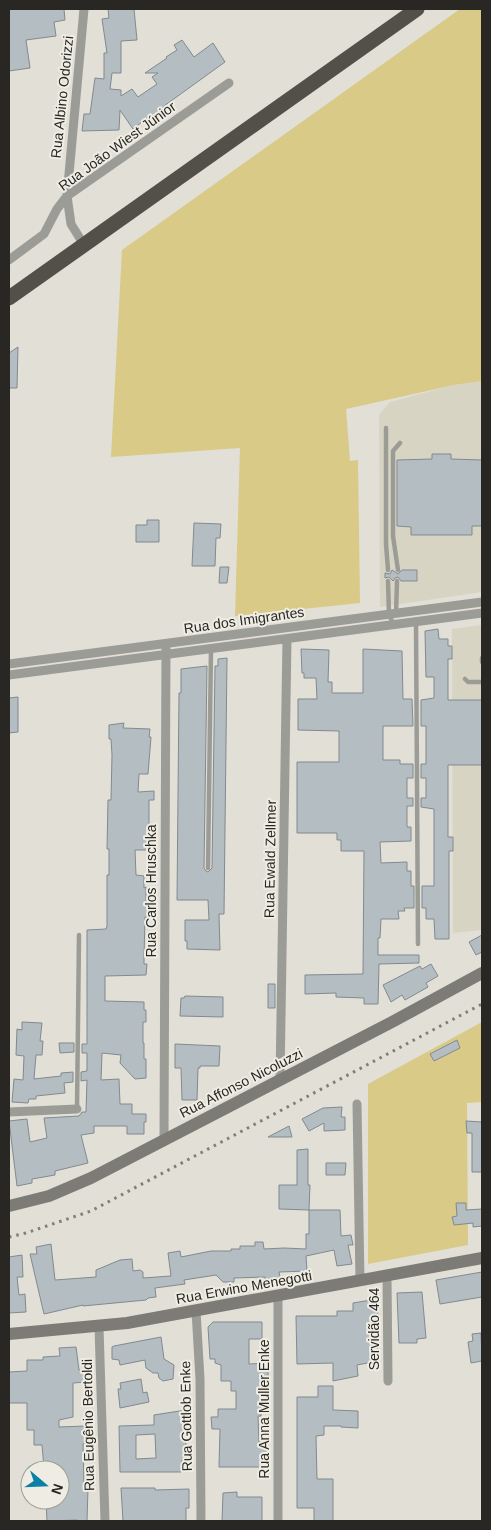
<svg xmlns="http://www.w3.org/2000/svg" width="491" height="1530" viewBox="0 0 491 1530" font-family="Arial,sans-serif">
<rect width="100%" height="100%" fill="#e1dfd6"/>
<path fill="#d8d4c3" d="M482,381V592L380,607L379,415L390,402L454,385Z
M482,625V930L453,933L452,629Z"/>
<path fill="#d9ca87" d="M460,9H482V381L454,385L346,409L350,461L358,460L360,603L235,616L240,448L111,457L122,250Z
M482,1022V1102L467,1103L468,1245L368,1264V1084Z"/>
<path fill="#b3bdc2" stroke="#818a8f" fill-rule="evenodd" d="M9,9H64L65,20L54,22L56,36L26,40L30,68L9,71Z
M108,9H134L137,40L121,41V73H112L110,89L121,90V96L132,89L138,97L157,84L152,77L158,73H145L167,58L166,57L177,50L174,45L182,40L194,57L213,43L225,62L164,106L167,110L154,119L151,115L133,129L120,110L119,130L82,131L84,114H90L95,78L104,79V53H107L102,19L109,18Z
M18,347L17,388H9V353Z
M432,454H451V459L482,460V526H472V535H411V527L397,526V460L432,459Z
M147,520H159V542H136V525H147Z
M194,523L221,524L220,538H216L215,566H192Z
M220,567H229L227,583H219Z
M392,570L398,574L402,570H417V581H401L398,577L395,578L393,581L389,577L385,578V573L390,574Z
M438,629L439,639H448V646H452V659H448V700H482V765H448V837H453V851H449V939H435L434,919H426V908H422V886H434V809L421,807V798H426V778H421V764H426V726H421V700L434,698V677H426L425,631Z
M301,649L329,650L328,682H332V693H363V649L402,651L403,699H412L413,726H383V760H400V764H413V778H407V798H413V806H407V827H411V841L380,842L381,863L407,862V871H411V886H414V908H404L405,911H398L399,919H381L380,938H378V955H419V963L379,964L378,1004H364V998L336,997V993L305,994V975L363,974L364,851H341V840H337V833H297V762H339V731L298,730V699H317L316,678H304V673H302Z
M227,658L224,914H219L220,950L187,949V941H185V920H209L208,900H177L179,693H181V669L207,666L204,868L206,871L208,872L212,868L215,666H218V659Z
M18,697V732L9,733V698Z
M124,723L123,728L150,729L149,737H151L148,774H139L138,792L154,791V800H149V829H154V850H135L136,875L144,876V888L146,887V901H154L153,917H145L144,958V964H147L146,975L105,976V1001L144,1002V1010H146V1022H143V1043H144V1059H146V1078L135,1079L120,1063L121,1055L102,1053L101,1080L119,1079L120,1104H132V1114H146V1122H144V1134H127V1126H94V1133L81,1135L88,1163L55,1171V1175L32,1179V1183L17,1186L9,1121L27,1119L30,1142L47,1138L44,1118L79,1116L82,1112H86L87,1080L81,1081V1072L87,1071V1053H82V1044H87V930L106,929L107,926V875H109V849H107L108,800H111L112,755L111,739H109V725Z
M482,935V952L476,955L469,942Z
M431,964L438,976L426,983L428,987L405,1000L402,995L391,1002L383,985L420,966L422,969Z
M268,984H275V1008H268Z
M185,996L223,997V1017L180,1016L181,998H184Z
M22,1022L42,1023L40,1041H43L42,1055H36L34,1079L61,1076V1073L73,1072V1082L64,1083L65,1093L36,1096V1099H29L28,1103L12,1102L14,1079L23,1080L24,1056L16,1055L17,1029L22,1030Z
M457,1040L460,1048L434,1061L430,1054Z
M59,1043H74V1052L60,1053Z
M175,1044L220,1046L219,1066H200V1068H198L197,1100H182L181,1068H175Z
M342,1107L341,1117H345V1130L324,1131V1123L309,1131L302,1119L323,1108Z
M466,1121L482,1122V1172H472V1133H467Z
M289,1126L292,1137H268Z
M308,1149V1185H310L309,1210L279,1209V1185H297V1150Z
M326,1163H346L345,1175H326Z
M456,1203H466V1210L482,1209V1226L473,1227V1223L454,1225L452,1217L457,1216Z
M309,1210H340L341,1236L351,1235L353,1245H348L352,1264L337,1266L334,1250L306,1256L307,1271L279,1272L281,1282L265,1285V1277L234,1278V1282H223L216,1275L184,1280L185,1284L155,1288L156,1297L148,1298L146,1300L83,1306V1305L44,1314L30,1254H37L36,1247L51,1244L55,1280L96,1277V1270L120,1260L132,1259L133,1271L140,1270L143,1272V1278L171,1276L168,1253L180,1251L181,1257L211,1251H231V1249H240V1246H255V1242H263L264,1249L284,1248L306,1249V1234H309Z
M22,1255L23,1277H17L19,1295L25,1294L26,1312L9,1313V1257Z
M482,1272V1297L440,1304L436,1280Z
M422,1292L426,1338L417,1339V1343H399L397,1293Z
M377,1299L379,1339H377L378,1361L357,1365L358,1376L333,1381V1363L297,1364L296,1316H337V1311H353V1303Z
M213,1322H262V1339H249V1364L268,1363V1388L261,1389V1416H258L259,1442H265V1446H267V1467H219L220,1429H212L211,1417H218V1409H236V1391H231V1381H221V1365L215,1363V1359H210L208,1327Z
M481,1333L482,1361L471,1363L468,1342L473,1341L472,1334Z
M161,1337L164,1359L174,1365L173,1379L163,1381L159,1378L158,1373H153L146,1368L145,1360L120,1365L119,1360L112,1359V1347L114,1346Z
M76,1347L79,1370H85L86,1382L73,1383V1417L59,1420V1427L86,1426V1443L83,1444L84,1488H88L87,1521H77V1520L47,1521L46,1500H60V1470L58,1468H44L42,1445H34V1430H27V1403H9V1372L27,1371V1360H43V1357L60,1356L59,1348Z
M141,1379L143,1393L147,1392L149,1402L120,1408L118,1389H121L120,1383Z
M318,1386H333V1410L358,1411V1428L341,1427V1426H324V1435L316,1436L317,1479H333V1521H314V1508H297V1397H318Z
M186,1410V1443L184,1460H182L181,1472H120L119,1426L154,1425V1415ZM155,1434L156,1458L136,1459V1435Z
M121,1488H155V1490L189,1489V1508H186V1521H123Z
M237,1492V1497H262V1521H222L223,1493Z"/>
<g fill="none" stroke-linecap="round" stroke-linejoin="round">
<path stroke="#9c9c97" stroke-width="4.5" d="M386,428V544L388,570
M398,570L393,536V451L400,443
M388,581L389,615L394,625
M396,614L397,581
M416,623L418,944
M482,658V662
M465,679L468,682H482
M208,868L211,649
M77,1109L79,935"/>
<path stroke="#9c9c97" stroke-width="9" d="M84,245L71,224L67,196L84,9
M9,260L44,234L57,209L67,196L229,83
M9,664L482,602
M9,675L482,613
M280,1080L287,639
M357,1104L360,1281
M9,1112L77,1109
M164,1139L166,644
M387,1276L388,1381
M278,1296V1521
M196,1311L200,1379L201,1521
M99,1327L105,1521"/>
<path stroke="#7c7b75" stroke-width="12" d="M9,1206L49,1196L91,1178L392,1022L482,973
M9,1334L127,1323L482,1258"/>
<path stroke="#525048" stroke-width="15" d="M9,298L417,9"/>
<path stroke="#807e78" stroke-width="3" stroke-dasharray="2.5 5" stroke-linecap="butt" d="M9,1237L26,1233L91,1211L482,1004"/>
</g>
<g text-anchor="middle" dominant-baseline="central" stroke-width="4" stroke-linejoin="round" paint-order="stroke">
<g font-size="14" fill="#282723" stroke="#efede3">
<text transform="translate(62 97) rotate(-84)">Rua Albino Odorizzi</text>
<text transform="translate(117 146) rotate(-36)">Rua João Wiest Júnior</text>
<text transform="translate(244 620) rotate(-8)">Rua dos Imigrantes</text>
<text transform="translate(270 859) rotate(-89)">Rua Ewald Zellmer</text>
<text transform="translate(151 891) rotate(-90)">Rua Carlos Hruschka</text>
<text transform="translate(241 1083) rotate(-27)">Rua Affonso Nicoluzzi</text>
<text transform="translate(244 1287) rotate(-10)">Rua Erwino Menegotti</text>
<text transform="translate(374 1329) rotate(-90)">Servidão 464</text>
<text transform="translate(264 1409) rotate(-90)">Rua Anna Muller Enke</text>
<text transform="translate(186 1416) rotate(-91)">Rua Gottlob Enke</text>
<text transform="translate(88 1425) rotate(-91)">Rua Eugênio Bertoldi</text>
</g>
</g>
<rect width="491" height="1530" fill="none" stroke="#282723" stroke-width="20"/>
<g transform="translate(45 1485) rotate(109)"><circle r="24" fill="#efede3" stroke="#9f9e96"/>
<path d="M0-4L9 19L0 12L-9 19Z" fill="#0a80a7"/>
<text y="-8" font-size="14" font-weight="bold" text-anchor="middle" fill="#282723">N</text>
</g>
</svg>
